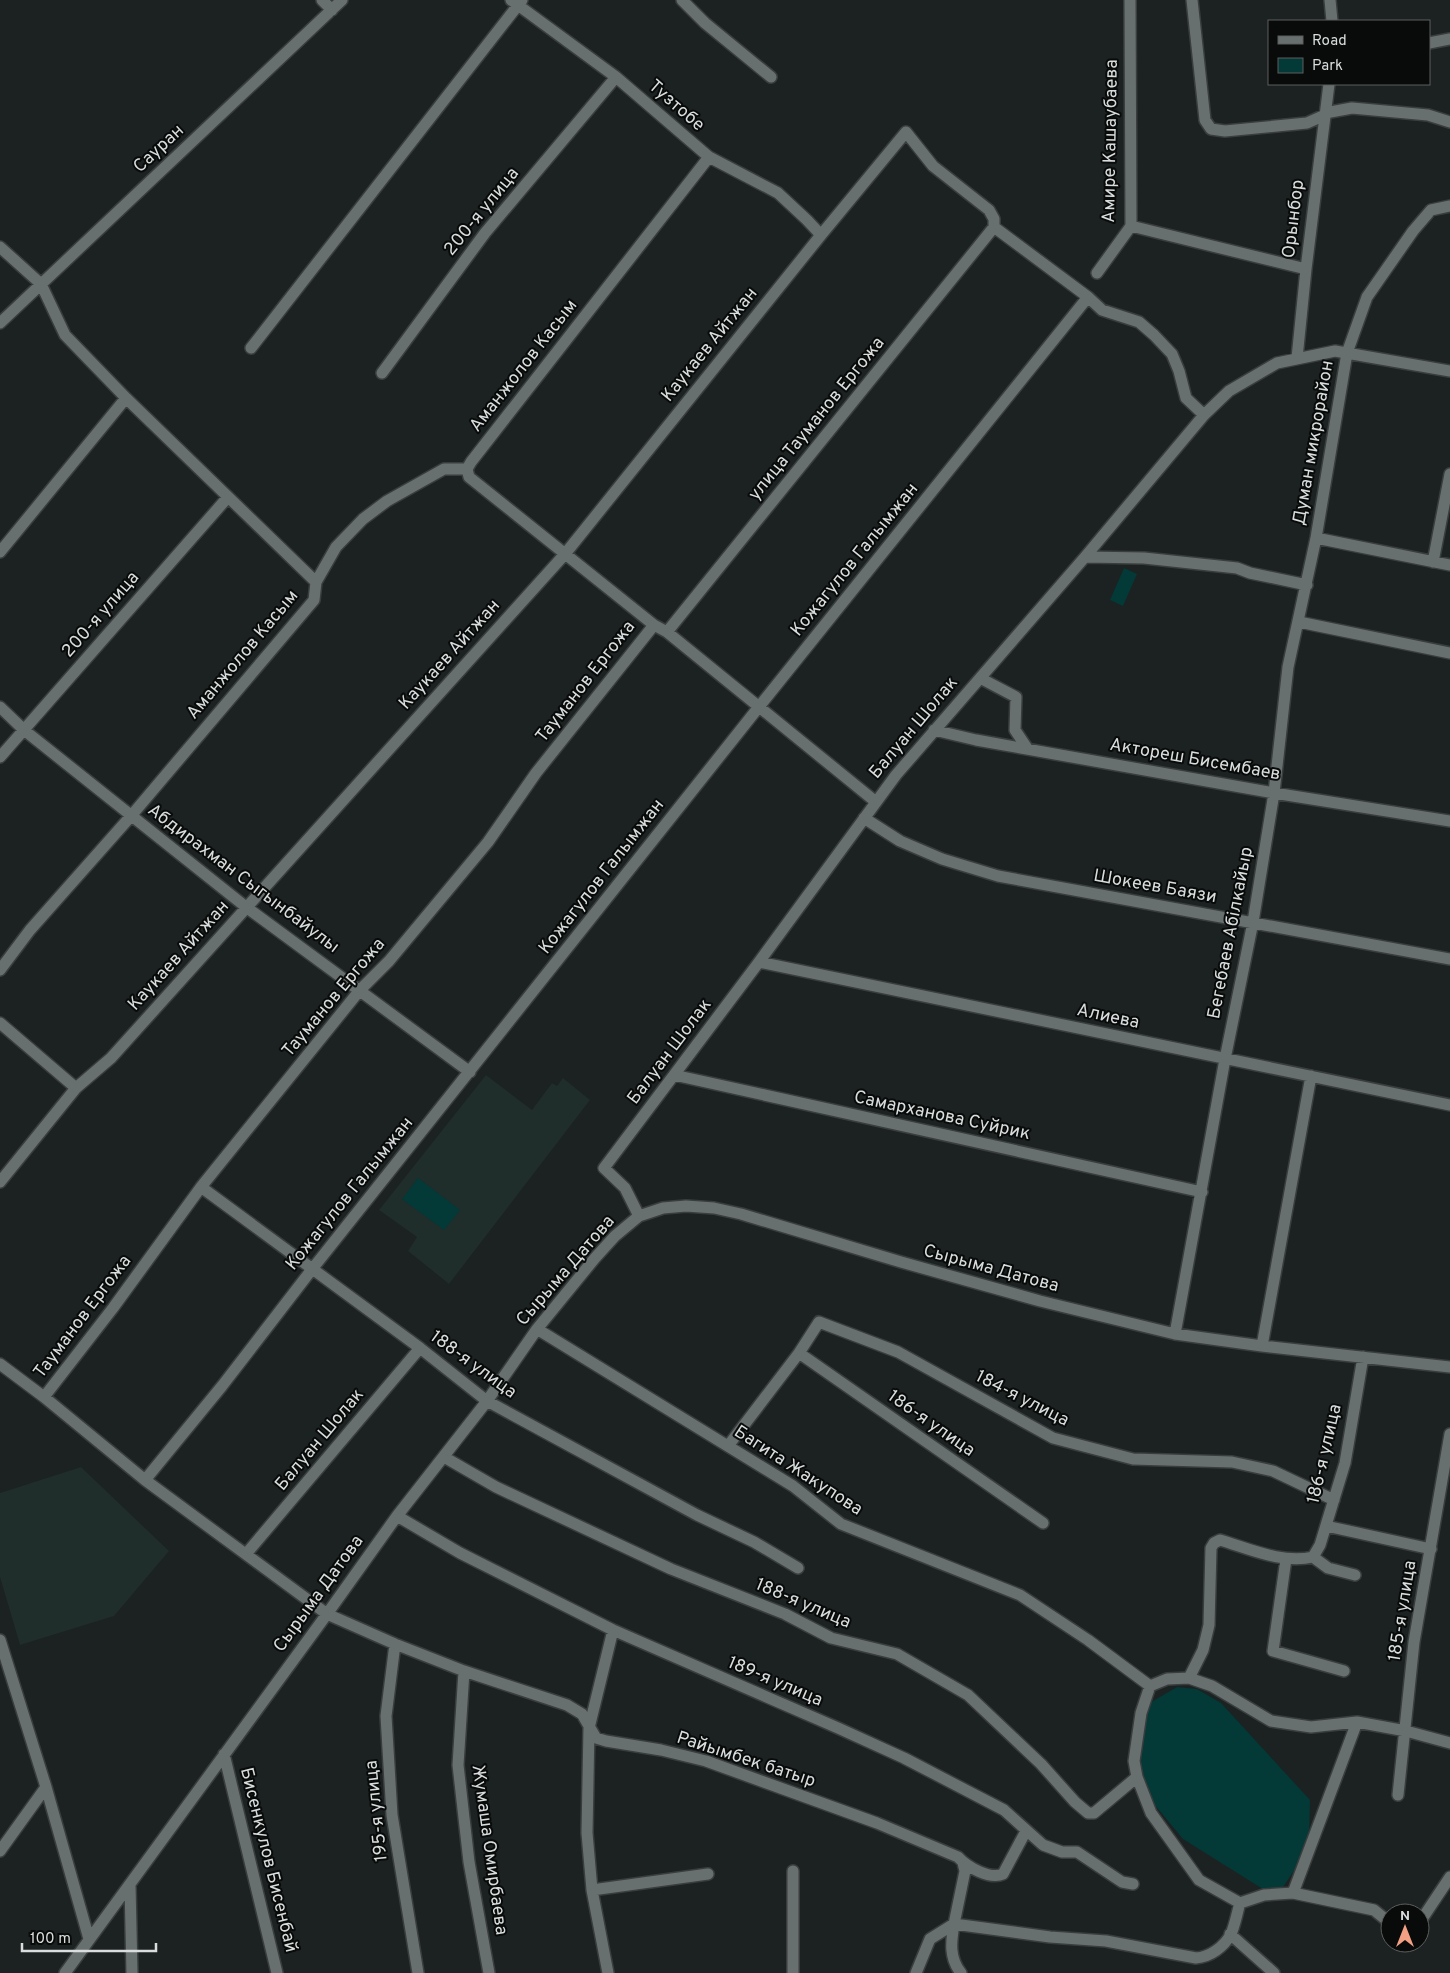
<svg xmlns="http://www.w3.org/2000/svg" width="1450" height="1973" viewBox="0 0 1450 1973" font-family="Overpass,sans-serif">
<rect width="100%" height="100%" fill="#1c2221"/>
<path fill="#1f2d2b" d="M486,1075L532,1110L552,1083L557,1086L563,1078L590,1100L449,1284L408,1251L417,1237L379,1210Z
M81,1467L169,1551L114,1616L20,1645L0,1577V1493Z"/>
<path fill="#033936" d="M1124,568L1137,574L1123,606L1110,600Z
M418,1178L460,1210L444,1230L402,1199Z
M1177,1687L1197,1689L1221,1703L1310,1800L1309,1838L1299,1863L1281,1890L1266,1891L1183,1839L1153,1803L1142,1778L1140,1759L1147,1708L1153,1701Z"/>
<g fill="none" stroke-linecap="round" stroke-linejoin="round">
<defs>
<path id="minor" d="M322,0L332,10
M511,0L616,77L709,157L778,193L807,220L821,235
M682,0L705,23L771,77
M1192,0L1205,120L1211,129L1225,131L1307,123L1325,115
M1330,0L1332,21
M1429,43L1450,39
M1325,113L1352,108L1428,115L1450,122
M1131,226L1306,269
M0,247L41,284L65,335L126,398L316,582
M1097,273L1131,226L1130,0
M0,323L342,0
M251,348L522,0
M1297,358L1306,269L1329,84
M382,373L485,233L616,77
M467,469L469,477L654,625L667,632L876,802
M1316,538L1450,565
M0,552L126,398
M1085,557L1144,558L1237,568L1250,573L1307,585
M1433,562L1450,474
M1299,622L1450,653
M667,632L994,227
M980,678L1016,697L1015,730L1027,748
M0,707L24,730L246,907L470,1072
M934,730L976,740L1274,793L1450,821
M0,757L228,497
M864,818L900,841L942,859L998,876L1450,959
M759,962L1450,1105
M0,970L30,930L131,816L314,600L316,582L336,547L363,519L387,501L444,469H467L471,462L709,157
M0,1023L76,1088
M674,1075L1202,1192
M0,1182L76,1088L111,1058L565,554L821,235L906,132L933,166L989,210L994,219V227L1088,297L1102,310L1139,322L1154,335L1172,354L1179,371L1186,398L1204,415
M201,1187L420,1348L487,1401L697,1515L754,1542L798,1568
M639,1216L625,1188L604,1168L759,962L896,775L1085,557L1204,415L1229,391L1277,363L1335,351L1450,371
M537,1329L793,1486L841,1524L1020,1595L1088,1640L1150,1686
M1175,1334L1225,1059L1253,922L1274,793L1288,667L1316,538L1347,353L1367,297L1413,231L1431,210L1450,206
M1262,1346L1311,1076
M799,1353L1043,1523
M0,1364L44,1397L145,1480L327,1614L395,1644L464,1671L567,1705L582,1714L596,1738L606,1741L661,1750L706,1761L877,1823L958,1857C967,1867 990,1880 1003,1874L1026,1831
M44,1397L113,1308L201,1187L360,990L389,961L488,842L536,773L654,625
M728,1446L799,1353L819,1322L898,1352L1053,1438L1133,1459L1232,1462L1273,1471L1334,1500
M444,1457L496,1487L671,1569L785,1614L831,1638L897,1654L968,1695L1041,1764L1075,1802L1088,1813H1094L1137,1777
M145,1480L222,1386L313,1268L758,708L1088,297
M397,1516L460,1553L613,1630L838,1728L904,1758L1004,1810L1043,1845L1062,1852H1077L1122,1882L1133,1884
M1326,1526L1431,1549
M246,1554L420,1348
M1313,1557L1320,1545L1345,1463L1363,1357
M1286,1559L1273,1651L1344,1671
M0,1640L46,1787L89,1939
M395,1644L386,1716L392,1815L418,1973
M464,1671L458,1765L469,1862L489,1973
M1189,1678L1203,1650L1209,1625L1211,1548L1214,1543L1220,1540C1250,1549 1282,1564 1313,1557L1328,1568L1355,1575
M224,1754L277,1973
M1398,1795L1414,1642L1450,1434
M0,1851L46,1787
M793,1871V1973
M130,1885L132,1973
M592,1890L708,1874
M1293,1893L1357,1722
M1420,1922L1450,1877
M1390,1923L1374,1910L1293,1893L1264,1895L1240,1903L1199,1880L1151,1813L1137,1777L1134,1761L1141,1713L1150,1686L1167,1679L1189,1678L1212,1686L1271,1721L1311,1727L1357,1722L1406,1731L1450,1743
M1230,1934L1274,1973
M65,1973L327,1614L397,1516L487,1401L537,1329L595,1258L615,1236L639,1216L663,1208L686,1206L714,1208L741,1214L901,1262L1040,1301L1175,1334L1262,1346L1450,1367
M608,1973L592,1890L587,1833L589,1728L613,1630
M916,1973L930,1939L954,1924L965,1871L963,1863
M961,1973C949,1958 951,1942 954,1924L1050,1937L1106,1941L1196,1958C1210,1957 1224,1947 1231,1934C1235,1925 1237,1913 1240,1903"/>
</defs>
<use href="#minor" stroke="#393d3d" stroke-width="14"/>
<use href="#minor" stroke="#68706f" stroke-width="11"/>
</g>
<g text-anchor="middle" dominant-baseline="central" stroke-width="4" stroke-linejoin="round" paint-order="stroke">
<g font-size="18" fill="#d9dddd" stroke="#080b0a">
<text transform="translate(676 106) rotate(41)">Тузтобе</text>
<text transform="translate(1111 141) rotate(-89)">Амире Кашаубаева</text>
<text transform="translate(159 149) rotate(-43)">Сауран</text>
<text transform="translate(482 212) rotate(-51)">200-я улица</text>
<text transform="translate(1294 219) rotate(-83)">Орынбор</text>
<text transform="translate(710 345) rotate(-51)">Каукаев Айтжан</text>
<text transform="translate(524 366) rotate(-52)">Аманжолов Касым</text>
<text transform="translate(817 419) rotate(-51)">улица Тауманов Ергожа</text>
<text transform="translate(1314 443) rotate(-80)">Думан микрорайон</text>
<text transform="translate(855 560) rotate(-51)">Кожагулов Галымжан</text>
<text transform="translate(101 615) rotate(-49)">200-я улица</text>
<text transform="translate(243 655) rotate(-50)">Аманжолов Касым</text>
<text transform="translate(450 655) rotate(-48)">Каукаев Айтжан</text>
<text transform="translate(586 682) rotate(-52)">Тауманов Ергожа</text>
<text transform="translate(914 728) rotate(-50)">Балуан Шолак</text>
<text transform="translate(1195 760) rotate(10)">Актореш Бисембаев</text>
<text transform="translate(602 877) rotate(-52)">Кожагулов Галымжан</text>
<text transform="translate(243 879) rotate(37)">Абдирахман Сыгынбайулы</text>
<text transform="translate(1155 887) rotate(10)">Шокеев Баязи</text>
<text transform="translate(1231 933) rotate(-79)">Бегебаев Абілкайыр</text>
<text transform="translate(179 956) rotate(-48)">Каукаев Айтжан</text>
<text transform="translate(334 998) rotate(-50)">Тауманов Ергожа</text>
<text transform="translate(1108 1017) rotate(12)">Алиева</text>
<text transform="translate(670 1052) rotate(-53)">Балуан Шолак</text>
<text transform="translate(942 1116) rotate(12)">Самарханова Суйрик</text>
<text transform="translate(350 1194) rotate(-51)">Кожагулов Галымжан</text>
<text transform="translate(991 1269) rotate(15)">Сырыма Датова</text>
<text transform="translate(566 1271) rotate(-49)">Сырыма Датова</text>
<text transform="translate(83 1317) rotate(-53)">Тауманов Ергожа</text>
<text transform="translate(473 1365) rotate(36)">188-я улица</text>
<text transform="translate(1022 1399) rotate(27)">184-я улица</text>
<text transform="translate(931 1424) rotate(35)">186-я улица</text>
<text transform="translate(320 1440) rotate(-50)">Балуан Шолак</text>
<text transform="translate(1325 1454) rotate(-77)">186-я улица</text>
<text transform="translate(798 1471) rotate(33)">Багита Жакупова</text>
<text transform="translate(319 1594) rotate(-54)">Сырыма Датова</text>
<text transform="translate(803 1604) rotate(23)">188-я улица</text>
<text transform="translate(1403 1611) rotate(-81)">185-я улица</text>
<text transform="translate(775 1682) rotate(23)">189-я улица</text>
<text transform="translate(746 1760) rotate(18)">Райымбек батыр</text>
<text transform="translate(377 1811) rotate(-96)">195-я улица</text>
<text transform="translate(489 1850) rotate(82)">Жумаша Омирбаева</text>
<text transform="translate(268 1860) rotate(76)">Бисенкулов Бисенбай</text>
</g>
</g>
<rect x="1268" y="20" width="162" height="65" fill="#080b0a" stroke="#5c5f5e"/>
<rect x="1278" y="36" width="25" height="8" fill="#68706f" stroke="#5c5f5e"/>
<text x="1312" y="45" font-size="15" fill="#d9dddd">Road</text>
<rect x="1278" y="58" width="25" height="15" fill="#033936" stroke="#5c5f5e"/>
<text x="1312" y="70" font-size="15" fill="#d9dddd">Park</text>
<g transform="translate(1405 1928)"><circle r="24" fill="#080b0a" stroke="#5c5f5e"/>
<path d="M0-4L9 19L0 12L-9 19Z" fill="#f39f83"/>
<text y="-8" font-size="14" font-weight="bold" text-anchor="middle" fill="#d9dddd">N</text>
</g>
<path d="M22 1943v8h134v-8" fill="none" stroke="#d9dddd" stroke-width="2.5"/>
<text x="30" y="1943" font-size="15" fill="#d9dddd" stroke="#080b0a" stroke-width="4" paint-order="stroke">100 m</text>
</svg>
